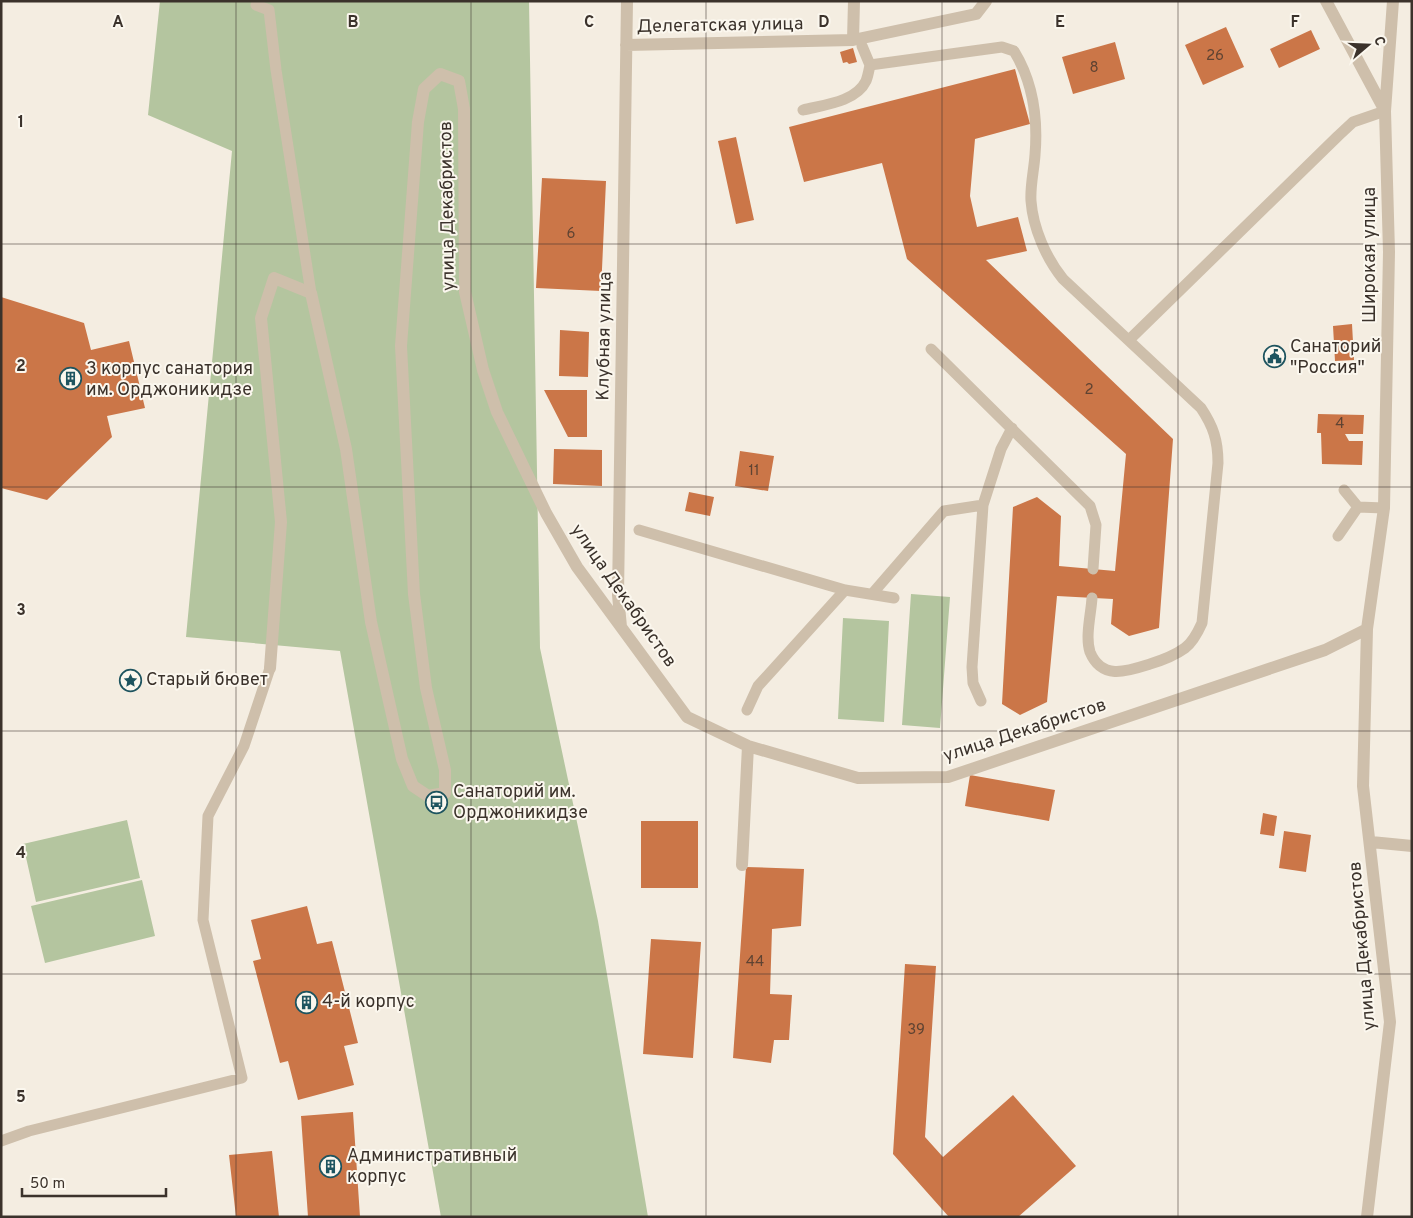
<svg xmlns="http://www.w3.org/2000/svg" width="1413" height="1218" viewBox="0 0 1413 1218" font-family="Overpass,sans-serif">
<rect width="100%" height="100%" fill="#f4ede1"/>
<path fill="#b4c59f" d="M160,1H529L540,648L598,921L648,1217H441L340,651L186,637L232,151L148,115Z
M911,594L950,597L940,728L902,725Z
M843,618L889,621L884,722L838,719Z
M127,820L140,878L36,902L23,844Z
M142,880L155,936L45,963L31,906Z"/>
<path fill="#cb7648" d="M1226,27L1244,67L1203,85L1185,45Z
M1311,30L1320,49L1279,68L1270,49Z
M1115,42L1125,79L1073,94L1062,57Z
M853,48L857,62L849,64L847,62L843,63L840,52Z
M1015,69L1030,124L975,139L970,196L977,227L1018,217L1027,251L986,260L1173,439L1159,628L1129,636L1111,624L1113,599L1057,596L1047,702L1020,715L1002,704L1013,507L1037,497L1061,516L1059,566L1115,571L1126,454L907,259L882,163L804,182L789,127Z
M736,137L754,220L736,224L718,141Z
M542,178L606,181L601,291L536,288Z
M1,297L84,323L91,350L129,341L145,408L107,416L112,437L47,500L1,488Z
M1352,324L1354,360L1335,361L1333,326Z
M560,330L589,332L588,377L559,376Z
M544,390H587V437H568Z
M1318,414L1364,415L1363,434H1345L1349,441H1363L1362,465L1322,464L1321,433H1317Z
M554,449L602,450V486L553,484Z
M740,451L774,456L768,491L735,486Z
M689,492L714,497L710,516L685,511Z
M970,775L1055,790L1049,821L965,806Z
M1263,813L1277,816L1274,836L1260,834Z
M641,821H698V888H641Z
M1284,831L1311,835L1306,872L1279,868Z
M746,867L804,869L801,926L772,929L770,994L792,995L789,1040H774L771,1063L733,1058Z
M307,906L317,944L332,941L358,1043L344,1046L354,1085L298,1100L288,1061L280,1063L253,961L261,959L251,920Z
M651,939L701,942L693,1058L643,1054Z
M905,964L936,966L925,1137L943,1157L1013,1095L1076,1166L1018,1217H949L893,1154Z
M353,1112L360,1217H308L301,1116Z
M272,1151L279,1217H236L229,1155Z"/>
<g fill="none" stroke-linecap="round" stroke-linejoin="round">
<path stroke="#cebfab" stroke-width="11" d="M256,5L269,10L276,70L311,293
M862,46L870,65L1002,47L1014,51C1033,82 1038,119 1035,155C1034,170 1030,186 1031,201C1033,228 1046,258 1063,279L1201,408C1213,426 1218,440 1218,463L1202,623C1198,632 1193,642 1185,648C1174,656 1163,660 1150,664C1128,671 1102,681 1090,652C1085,637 1091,614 1092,598
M803,110C823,105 856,102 866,81C868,76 869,70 870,65
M1129,340L1338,136L1353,122L1385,111
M931,349L1090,506L1096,525L1093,569
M1344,490L1358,507
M639,530L845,590L894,598
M1338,536L1358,507L1384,508
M872,594L944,511L983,505
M981,701L973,683L972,667L983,505L1001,449L1012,428
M747,710L758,686L845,590
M1,1141L29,1131L242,1078L203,920L208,816L244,746L270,668"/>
<path stroke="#cebfab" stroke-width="12" d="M1326,1L1385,111
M853,40L854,1
M626,45L853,40L976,14L986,1
M621,627L618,595L627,1
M270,668L281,522L261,318L274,278L311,293L346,449L371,622L402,759L413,786L428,796L445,793V770L426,688L414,594L401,346L418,122L424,89L440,74L459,81L464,109L465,292L483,370L497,412L546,513L577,567L687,717L748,746L858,778L948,777L1325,650L1367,629
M1371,842L1412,846
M742,865L748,746
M1367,1217L1390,1022L1363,786L1367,629L1384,508L1389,252L1385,111L1393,1"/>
</g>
<path fill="none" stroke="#3b322b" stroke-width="1" stroke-opacity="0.55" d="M236,1V1217M471,1V1217M706,1V1217M942,1V1217M1178,1V1217M1,244H1412M1,487H1412M1,731H1412M1,974H1412"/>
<defs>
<symbol id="civic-ring" viewBox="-11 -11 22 22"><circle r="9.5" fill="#fbf7ee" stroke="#1e545f" stroke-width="1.5"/><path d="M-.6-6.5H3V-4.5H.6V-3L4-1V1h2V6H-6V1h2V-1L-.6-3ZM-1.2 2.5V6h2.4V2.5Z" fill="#1e545f"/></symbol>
<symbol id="building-ring" viewBox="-11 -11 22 22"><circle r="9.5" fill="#fbf7ee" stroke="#1e545f" stroke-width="1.5"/><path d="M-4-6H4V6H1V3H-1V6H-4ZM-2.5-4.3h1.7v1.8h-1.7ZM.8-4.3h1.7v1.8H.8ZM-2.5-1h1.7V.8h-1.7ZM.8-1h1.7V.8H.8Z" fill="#1e545f"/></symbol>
<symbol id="sight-ring" viewBox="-11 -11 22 22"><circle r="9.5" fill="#fbf7ee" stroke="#1e545f" stroke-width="1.5"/><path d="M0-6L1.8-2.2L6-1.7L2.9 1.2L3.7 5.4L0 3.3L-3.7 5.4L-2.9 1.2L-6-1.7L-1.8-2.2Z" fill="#1e545f"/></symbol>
<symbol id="bus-ring" viewBox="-11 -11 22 22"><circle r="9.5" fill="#fbf7ee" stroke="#1e545f" stroke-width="1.5"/><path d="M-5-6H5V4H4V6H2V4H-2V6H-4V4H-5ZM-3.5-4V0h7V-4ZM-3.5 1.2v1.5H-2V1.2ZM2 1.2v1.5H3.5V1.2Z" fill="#1e545f"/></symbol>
</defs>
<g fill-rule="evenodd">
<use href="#civic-ring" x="1262" y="344" width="25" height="25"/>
<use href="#building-ring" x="58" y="366" width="25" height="25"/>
<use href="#sight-ring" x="118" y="668" width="25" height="25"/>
<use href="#bus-ring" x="424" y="790" width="25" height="25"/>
<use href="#building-ring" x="294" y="990" width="25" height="25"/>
<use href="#building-ring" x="318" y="1154" width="25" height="25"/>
</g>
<g text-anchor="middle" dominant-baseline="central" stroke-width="4" stroke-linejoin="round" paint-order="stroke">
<g font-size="15" fill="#5f4332">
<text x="1215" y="56">26</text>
<text x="1094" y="68">8</text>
<text x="571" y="234">6</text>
<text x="1089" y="390">2</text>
<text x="1340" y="424">4</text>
<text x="754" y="471">11</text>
<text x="755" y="962">44</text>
<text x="916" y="1030">39</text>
</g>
<g font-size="18" fill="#3b322b" stroke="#fbf7ee">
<text transform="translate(720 26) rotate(-1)">Делегатская улица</text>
<text transform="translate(448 206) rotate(-91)">улица Декабристов</text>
<text transform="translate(1370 255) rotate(-90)">Широкая улица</text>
<text transform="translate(605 336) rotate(-89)">Клубная улица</text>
<text transform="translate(623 596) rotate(55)">улица Декабристов</text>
<text transform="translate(1025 731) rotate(-18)">улица Декабристов</text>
<text transform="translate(1363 946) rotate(-95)">улица Декабристов</text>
</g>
<g font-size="18" fill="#3b322b" stroke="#fbf7ee" text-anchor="start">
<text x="1290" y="347">Санаторий<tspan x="1290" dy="21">"Россия"</tspan></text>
<text x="86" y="369">3 корпус санатория<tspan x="86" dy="21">им. Орджоникидзе</tspan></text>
<text x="146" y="680">Старый бювет</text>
<text x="453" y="792">Санаторий им.<tspan x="453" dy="21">Орджоникидзе</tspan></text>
<text x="322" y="1002">4-й корпус</text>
<text x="347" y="1156">Административный<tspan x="347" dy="21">корпус</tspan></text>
</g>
</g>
<g font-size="16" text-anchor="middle" font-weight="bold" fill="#3b322b" stroke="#fbf7ee" stroke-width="4" stroke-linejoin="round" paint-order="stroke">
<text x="118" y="27">A</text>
<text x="353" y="27">B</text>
<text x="589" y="27">C</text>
<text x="824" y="27">D</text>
<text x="1060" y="27">E</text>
<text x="1295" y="27">F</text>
<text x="21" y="127">1</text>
<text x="21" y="371">2</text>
<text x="21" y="615">3</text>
<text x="21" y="858">4</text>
<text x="21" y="1102">5</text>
</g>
<rect width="1413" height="1218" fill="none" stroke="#3b322b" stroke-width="5"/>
<g transform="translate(1368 45) rotate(71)" stroke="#fbf7ee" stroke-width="4" paint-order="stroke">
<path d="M0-4L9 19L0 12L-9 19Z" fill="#3b322b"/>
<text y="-8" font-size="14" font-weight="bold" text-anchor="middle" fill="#3b322b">С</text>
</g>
<path d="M22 1188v8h144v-8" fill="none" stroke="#3b322b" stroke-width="2.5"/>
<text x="30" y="1188" font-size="15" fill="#3b322b" stroke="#fbf7ee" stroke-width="4" paint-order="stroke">50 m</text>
</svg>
